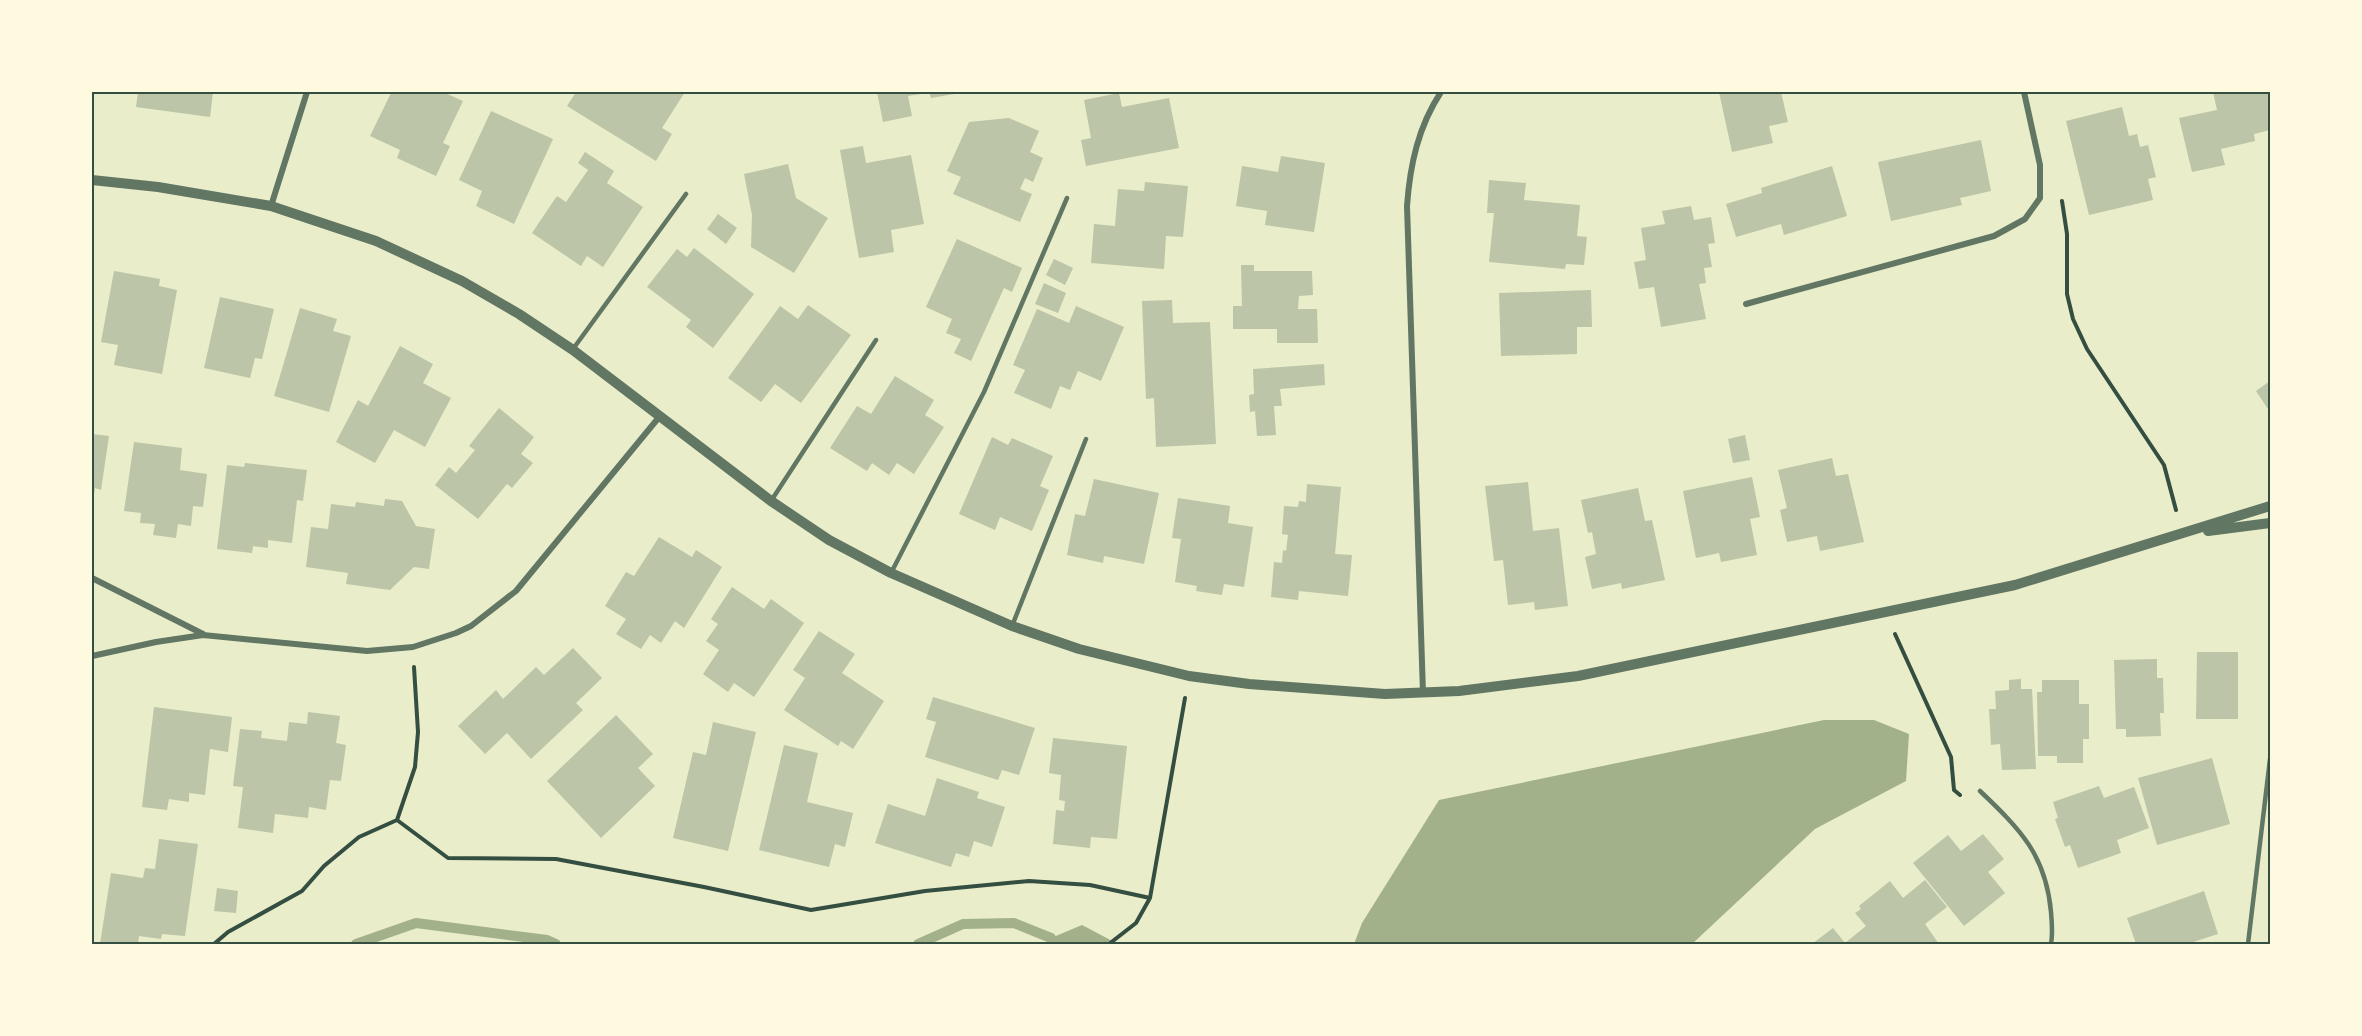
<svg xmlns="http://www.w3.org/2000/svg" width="2362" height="1036" viewBox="0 0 2362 1036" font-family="'DejaVu Sans',sans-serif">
<rect width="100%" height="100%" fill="#e9edc9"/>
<path fill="#a3b18a" d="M1824,720H1874L1909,734L1906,781L1815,829L1692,944H1354L1362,923L1439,800Z
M1082,925L1118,944H1057L1051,938Z"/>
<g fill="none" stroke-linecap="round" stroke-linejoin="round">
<path stroke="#a3b18a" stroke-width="10" d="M356,944L416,923L547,940L556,944
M918,944L963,924L1014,923L1051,938"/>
</g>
<path fill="#bcc5a7" d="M138,92H213L210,117L136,107Z
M387,92H443L463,101L443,143L450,146L436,176L397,158L400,150L370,136L391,93Z
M576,92H685L662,128L672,134L656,161L567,106Z
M877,92H927V93L908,96L912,116L883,122Z
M929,92H959L960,93L931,98Z
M1719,92H1781L1788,122L1769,126L1773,143L1732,152Z
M2213,92H2270V130L2254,134L2255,141L2221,149L2225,165L2192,172L2179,118L2217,110Z
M1119,93L1122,107L1169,98L1179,148L1086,166L1081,140L1091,138L1084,100Z
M2122,107L2129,136L2137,134L2140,147L2148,145L2156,177L2148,179L2153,200L2089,215L2066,121Z
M491,111L553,139L514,224L476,206L482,191L459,180Z
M1009,118L1039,131L1030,152L1043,158L1033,182L1025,178L1020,189L1032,194L1020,222L953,194L961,177L947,171L969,122Z
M1981,140L1991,191L1960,198L1962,205L1891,221L1878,162Z
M863,146L866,163L911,155L924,224L891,230L894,252L859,258L840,150Z
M585,152L614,171L607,183L643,207L603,267L587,256L581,266L532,233L557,196L566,202L588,170L578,163Z
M1281,156L1325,163L1314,232L1265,225L1267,211L1236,206L1242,166L1278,172Z
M788,164L796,198L828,218L794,273L751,247L752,215L744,174Z
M1832,166L1847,216L1784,235L1781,224L1736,237L1726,204L1762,193L1761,188Z
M1489,180L1526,183L1524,200L1580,205L1577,236L1587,237L1584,265L1566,264L1565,269L1489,262L1494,213H1487Z
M1145,182L1188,186L1183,237L1166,236L1164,269L1091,263L1094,224L1115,226L1118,189L1144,191Z
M1691,206L1694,220L1711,217L1715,243L1708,244L1712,267L1704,268L1706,283L1699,284L1706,319L1661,327L1654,287L1639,289L1634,262L1646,260L1641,228L1665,224L1662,211Z
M718,214L737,228L726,244L707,229Z
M957,239L1022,268L1012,292L1004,288L971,361L954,353L961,339L946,333L952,319L926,307Z
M694,248L754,294L713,348L686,327L691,320L647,287L677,249L687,257Z
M1054,259L1073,268L1065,285L1046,275Z
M1241,265H1254V271H1312L1313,295L1299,296L1298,309H1317L1318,343H1277V329H1233V306H1242Z
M114,271L160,279L159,286L177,290L162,374L114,365L118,345L101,342Z
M1044,283L1066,293L1058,313L1035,304Z
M1591,290L1592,327H1577V354L1501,356L1499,293Z
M220,297L274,309L262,359L255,358L250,378L204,368Z
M1172,300L1173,323L1210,322L1216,444L1156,447L1154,398L1146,399L1142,301Z
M808,305L851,335L801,403L775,384L761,402L728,378L780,306L798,319Z
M1076,306L1124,327L1101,381L1078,371L1070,390L1060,386L1051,409L1014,393L1025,370L1013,365L1037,309L1069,323Z
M300,308L337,319L333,331L351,336L329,412L274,396Z
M400,346L433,364L423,383L451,398L425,447L394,430L375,463L336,442L358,400L368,406Z
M1324,364L1325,385L1280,389L1282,406H1274L1276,435L1257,436L1255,411L1250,412L1249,395L1254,394L1253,369Z
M895,376L934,400L925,415L944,427L914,474L897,463L889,475L872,463L867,471L830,448L857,406L871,414Z
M2270,381V412L2256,391Z
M499,408L534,437L521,454L533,463L512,488L507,484L478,519L435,485L449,467L456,473L475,450L469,446Z
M92,434L109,436L101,490L95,488L93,501Z
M1745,435L1750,460L1733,463L1728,439Z
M992,437L1008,445L1012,438L1053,456L1040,486L1049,490L1032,531L1000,517L995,530L959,514Z
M134,442L182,448L180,470L207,474L203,507L193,506L191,526L178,524L176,538L153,535L155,524L140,523L141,513L124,511Z
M1832,458L1836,476L1848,474L1864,542L1820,551L1817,536L1787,542L1780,510L1787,508L1778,470Z
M245,463L307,470L303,501L297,500L292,543L268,540V548L253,546L252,553L217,549L227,465L244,467Z
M1752,477L1760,517L1750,519L1757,555L1721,562L1719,553L1696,558L1683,491Z
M1094,479L1159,493L1144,564L1104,556L1103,563L1067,555L1075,514L1085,516Z
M1528,482L1533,531L1559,528L1568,606L1535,610L1534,602L1508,605L1503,560L1494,561L1485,486Z
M1307,484L1341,487L1335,554L1352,555L1348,596L1299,591L1298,600L1271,597L1274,562L1282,563L1283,550L1286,551L1288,535L1282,534L1284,506L1298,507L1299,501L1306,502Z
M1638,488L1645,521L1652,520L1665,580L1622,589L1621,583L1592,589L1585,557L1596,554L1592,532L1588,533L1581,500Z
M1178,498L1230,506L1228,523L1253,527L1244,587L1224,584L1222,595L1196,591L1197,586L1175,582L1181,539L1172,538Z
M385,499L402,501L416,526L435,529L429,569L414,567L390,590L346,584L348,573L306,567L311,527L328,529L331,504L355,507L356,502L384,506Z
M659,537L692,557L696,550L722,567L684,628L675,621L661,643L650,635L641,649L616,634L626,619L605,606L626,572L634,576Z
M732,587L764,609L771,599L804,623L754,697L734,683L728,692L703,674L719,650L706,641L718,624L711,619Z
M819,631L855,654L842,673L884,701L853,749L841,741L838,746L784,710L805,678L793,670Z
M573,648L602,678L576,703L583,710L531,759L507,733L485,754L458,726L496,690L503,699L536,667L544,675Z
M2197,652H2238V719H2196Z
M2157,659V678H2163L2164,713H2160L2161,736L2126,737V729H2116L2114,660Z
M2021,679V689H2032L2036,769L2002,770L2000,744L1991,745L1989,709H1996L1995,691L2009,690V680Z
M2042,680H2079V704H2089V739H2083V763H2057V756H2038L2037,692H2042Z
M933,697L1035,728L1019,775L1002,770L998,780L925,757L936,722L926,719Z
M154,707L232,717L228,752L210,749L205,795L189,793V802L169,799L167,810L142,807Z
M308,712L340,716L336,743L346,745L341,781L330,780L326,810L309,807L308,818L275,814L273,833L238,828L243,787L233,786L240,729L262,731L261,738L287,741L289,722L307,724Z
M616,715L653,754L638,768L655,786L601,838L547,781Z
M713,722L756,732L728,851L673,838L693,752L706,755Z
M1053,738L1127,746L1117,839L1091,837L1090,848L1053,844L1056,810L1064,811L1065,801L1059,800L1061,775L1049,773Z
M784,745L818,753L807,802L853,813L845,847L835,844L829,867L759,850Z
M2212,758L2230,824L2157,845L2138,778Z
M937,778L979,792L977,798L1005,807L992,847L974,841L969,857L956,853L951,867L875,843L888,804L925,816Z
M2099,786L2104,798L2134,787L2149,828L2117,840L2121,853L2078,868L2070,845L2065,847L2055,819L2058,818L2053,802Z
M1983,834L2004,859L1988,872L2005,893L1964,926L1913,863L1948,835L1961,851Z
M159,839L198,844L185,936L162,934L161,939L139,936L138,944H100L111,873L143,878L145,868L155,869Z
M1925,880L1947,907L1925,924L1939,944H1812L1833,928L1845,943L1866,926L1855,913L1861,909L1859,906L1890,881L1903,898Z
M217,888L238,891L236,913L214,911Z
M2204,891L2218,934L2187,944H2136L2127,918Z"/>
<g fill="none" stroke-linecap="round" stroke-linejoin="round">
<path stroke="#344e41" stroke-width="4" d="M2062,201L2067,234V294L2073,319L2087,349L2164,465L2176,510
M1895,634L1951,757L1954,790L1960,795
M397,820L448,858L556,859L704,887L811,910L925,891L1029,881L1090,885L1150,898
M214,944L228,932L302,891L324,866L359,837L397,820L415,767L418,732L414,667
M1109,944L1136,923L1150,898L1185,698"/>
<path stroke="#617663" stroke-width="4.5" d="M573,349L686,194
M771,501L876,340
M891,573L984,392L1067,198
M1012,626L1086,439
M1980,791C2020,829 2046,855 2051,912C2052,923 2053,934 2051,944
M2248,944L2270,759"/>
<path stroke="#617663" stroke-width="6" d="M271,206L307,92
M1746,304L1994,236L2025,219L2040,198V165L2024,92
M92,578L203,634
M92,656L156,642L203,635L367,651L413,647L456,633L471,626L516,591L660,416
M1423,693L1407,206C1410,165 1418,127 1441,92"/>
<path stroke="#617663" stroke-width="10" d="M92,180L158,187L271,206L376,241L462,281L519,314L573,350L771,501L829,540L891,573L1012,626L1079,649L1189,676L1249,684L1385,694L1459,691L1578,676L2015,585L2270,506
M2208,531L2270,523"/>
</g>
<rect width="2362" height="1036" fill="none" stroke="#fefae0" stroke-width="186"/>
<rect x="93" y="93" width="2176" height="850" fill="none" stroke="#344e41" stroke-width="2"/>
</svg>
